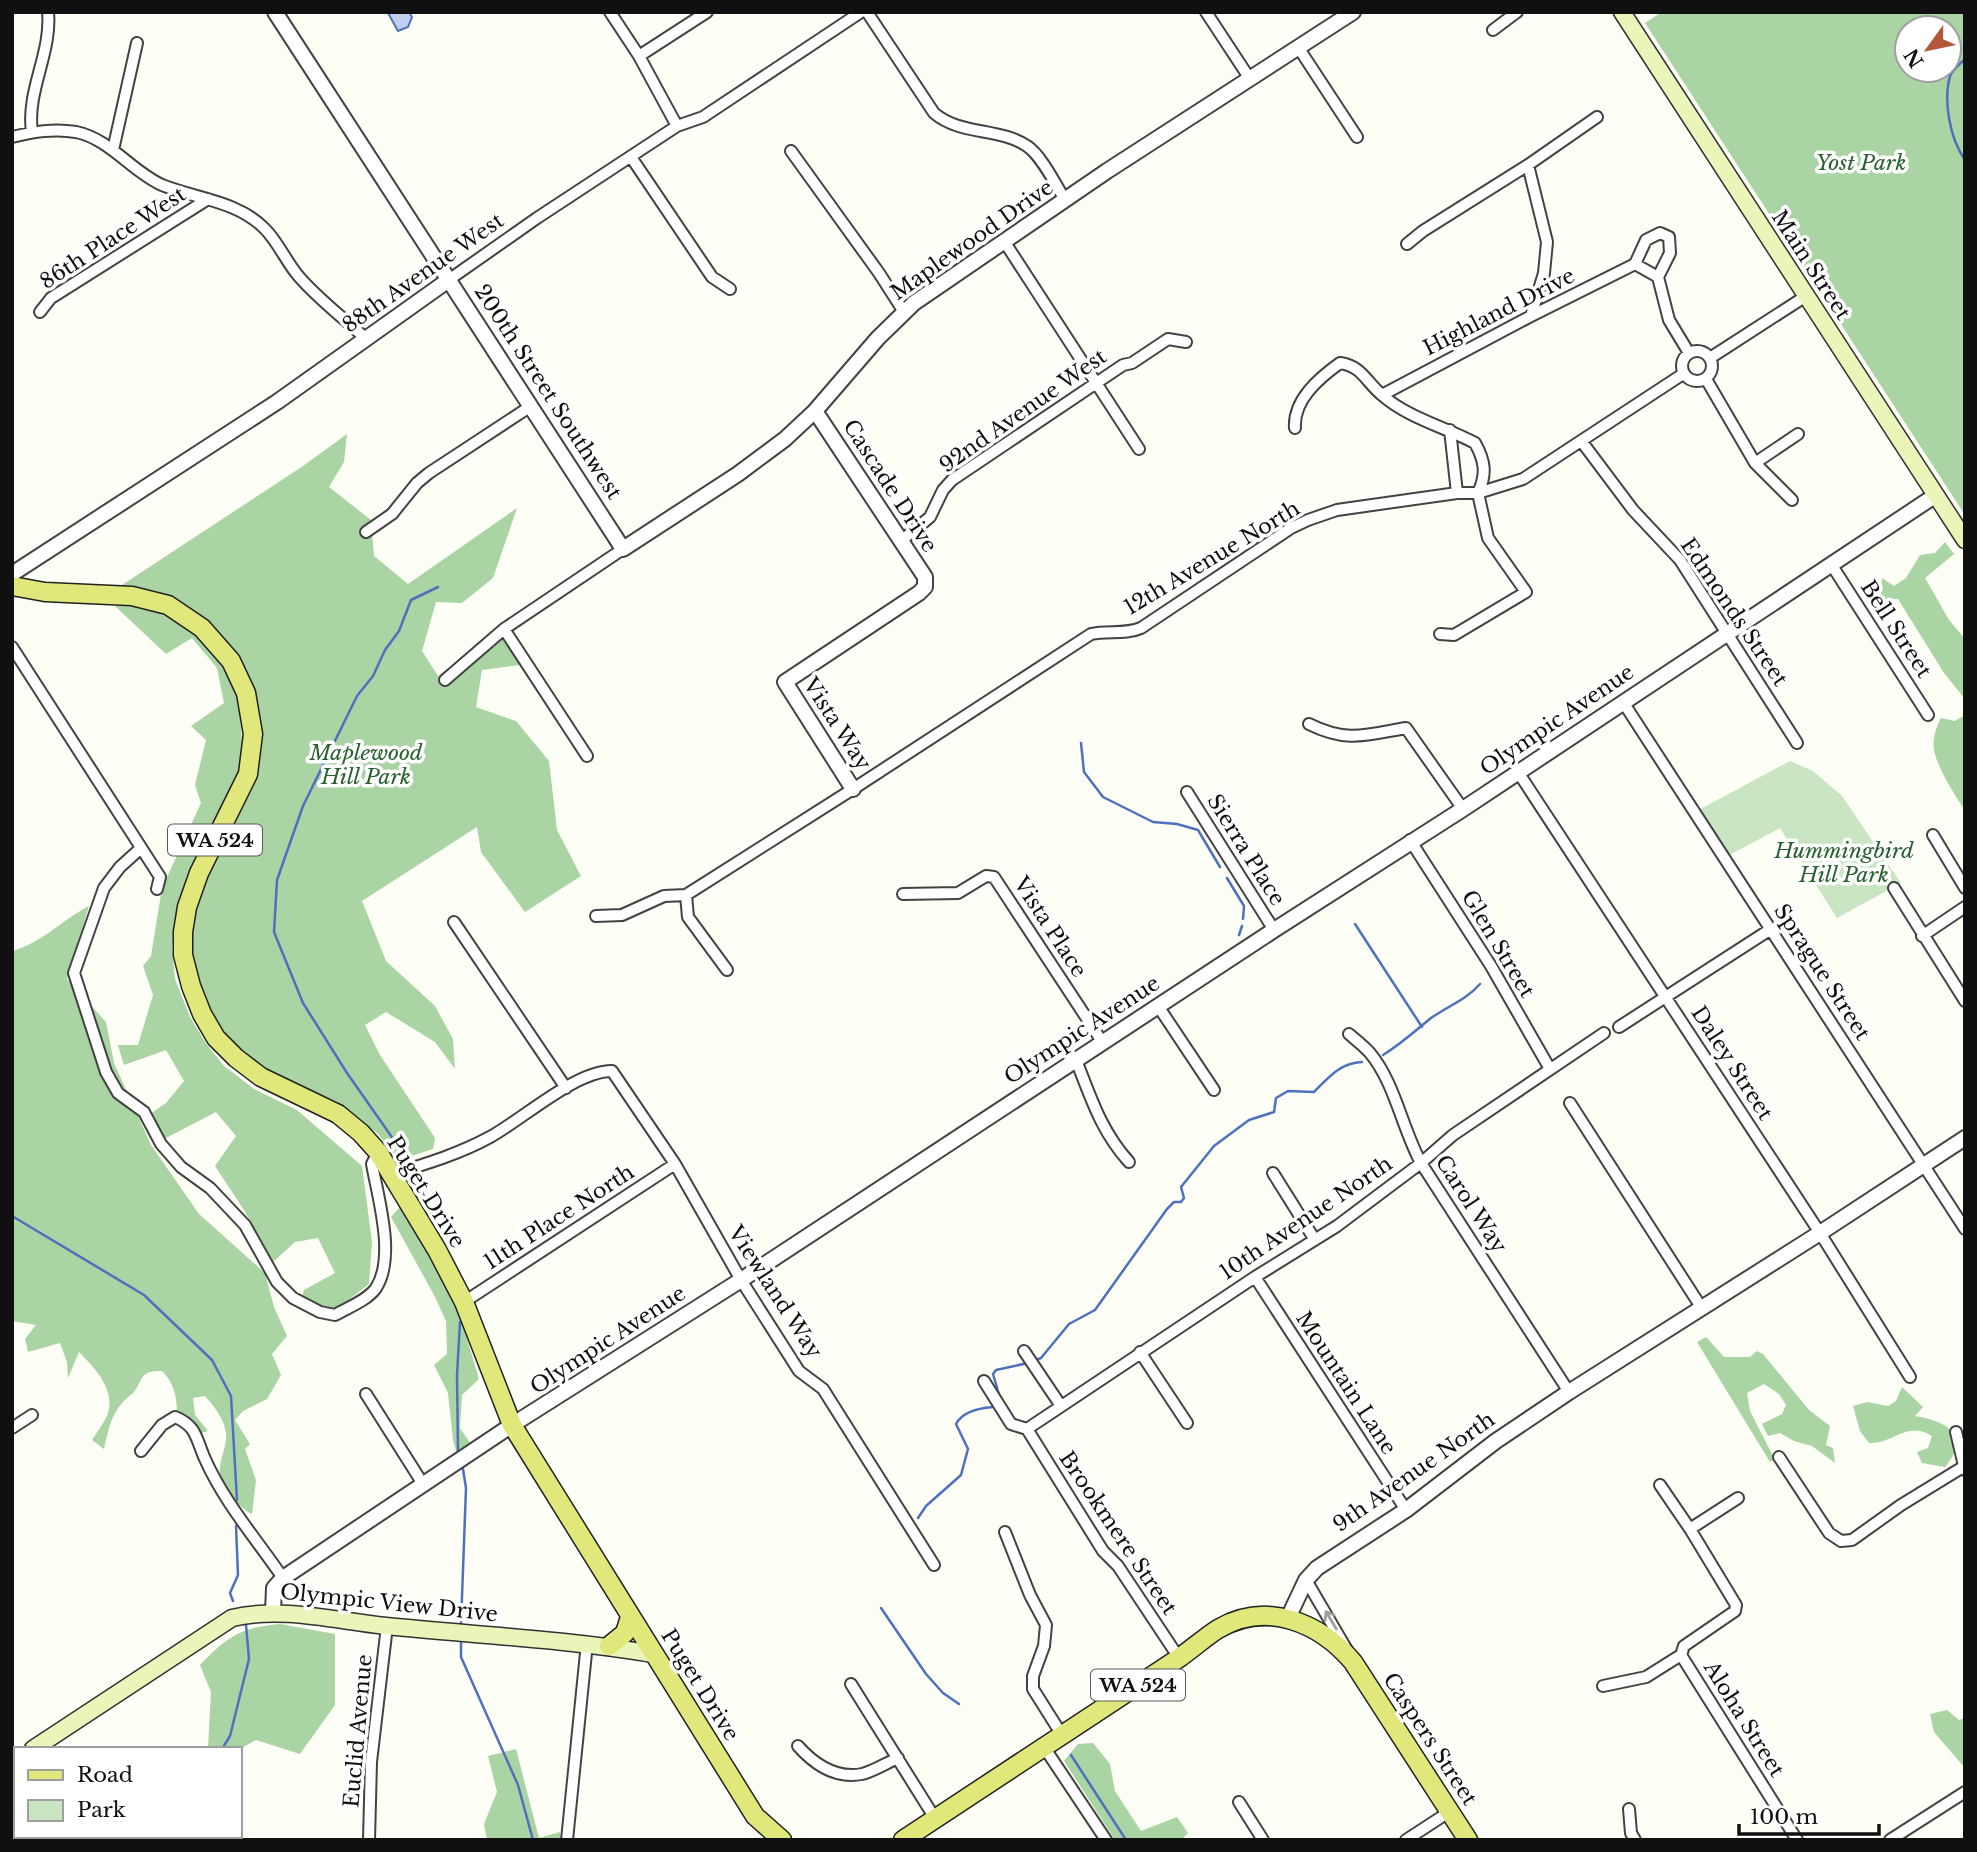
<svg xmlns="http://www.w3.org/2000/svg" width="1977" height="1852" viewBox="0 0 1977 1852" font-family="'Libre Baskerville',serif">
<rect width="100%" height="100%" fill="#fdfef5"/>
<path fill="#c9e5c2" d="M1790,761L1813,771L1842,796L1901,883L1837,918L1780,828L1724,858L1695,812Z"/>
<path fill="#aad4a3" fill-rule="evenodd" d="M1662,12H1965V515L1645,23ZM1949,28V70H1907V28Z
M347,434L344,462L329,487L371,520L374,556L408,584L517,508L493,578L462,603L436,602L422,651L438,676L498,631L520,665L482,670L476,707L516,721L549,761L557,830L581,876L525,912L481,852L477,827L362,901L386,961L435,1006L453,1039L455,1069L435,1042L386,1012L365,1025L380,1055L435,1138L433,1149L399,1160L378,1134L336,1101L280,1078L236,1050L204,1003L190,955L192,913L207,871L245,793L253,697L171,599L122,585L303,466Z
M1945,542L1954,554L1925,578L1949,620L1965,639V699L1944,673L1898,599H1880L1882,578L1894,586L1906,578L1920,555L1935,553Z
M138,604L167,613L192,627L227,664L239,693L242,743L240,771L187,880L176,915L172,948L175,979L190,1017L206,1043L223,1065L254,1089L297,1110L362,1166L372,1242L369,1284L334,1311L302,1297L304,1290L335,1273L318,1238L295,1242L273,1262L244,1210L215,1166L236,1136L216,1112L164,1139L147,1116L166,1103L184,1081L166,1050L124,1065L118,1045H138L153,995L143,966L151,956L162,888L201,803L195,785L206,740L191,726L224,703L217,668L192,638L166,654L115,606Z
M1965,715V810C1955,796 1937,767 1934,750C1932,740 1936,727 1941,718L1955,721Z
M89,906L67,979L106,1022L114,1063L151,1145L199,1214L265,1273L274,1307L287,1336L272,1354L281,1375L267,1399L243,1411L235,1420L250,1444L245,1449L256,1480L252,1514C238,1508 217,1482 220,1467C221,1456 227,1445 226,1434C225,1420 214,1406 205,1396L193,1398L195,1415L208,1431L202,1433L177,1411C176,1394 174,1383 162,1371C140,1371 144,1377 134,1392C130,1396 125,1399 122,1403C110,1417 108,1432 104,1449L92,1440C97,1432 103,1424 107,1416C117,1391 95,1368 79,1352L68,1378L67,1362L60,1343L28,1352L25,1339L36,1325L12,1321V951C41,944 63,919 89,906Z
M401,1206L434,1256L460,1315L479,1379L462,1395L460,1428L475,1450L458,1458L453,1440L448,1393L434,1365L447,1354L446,1321L434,1295L391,1217Z
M1706,1337L1724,1357H1750L1757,1351L1763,1354L1809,1410L1830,1426L1826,1445L1833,1448L1835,1463L1812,1446L1794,1441L1780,1433L1768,1436L1762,1424L1782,1414L1786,1405L1779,1394L1764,1384L1747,1393L1750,1411L1775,1460L1770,1462L1697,1342Z
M1902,1387L1923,1407L1915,1416C1946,1421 1972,1435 1945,1467L1922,1463L1917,1452L1928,1448L1932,1436C1906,1420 1893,1445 1869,1443L1860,1431L1853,1406L1867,1402L1888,1406L1896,1401Z
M280,1624L335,1634V1705L300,1754L256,1740L240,1749L208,1748L211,1692L200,1665C229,1636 239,1628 280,1624Z
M1947,1710L1959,1720L1965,1718V1768L1934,1732L1930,1714Z
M1093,1743L1110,1764L1115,1791L1141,1831L1177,1817L1188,1833L1181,1840H1115L1064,1761L1078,1744Z
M516,1749L539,1838L560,1832V1840H487L484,1824L497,1792L488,1756Z
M76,1836H160V1840H73Z"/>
<path fill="#c0cfef" stroke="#4f70bd" stroke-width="2" d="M409,12L412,17L408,27L398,31L388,13Z"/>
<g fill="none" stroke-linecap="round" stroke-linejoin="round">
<path stroke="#4f70bd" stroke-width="2.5" d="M1965,59C1960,64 1952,70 1950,76C1943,101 1950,139 1965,160
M1081,743L1084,772L1103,797L1153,822L1177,824L1198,830L1220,867
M1227,878L1244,906L1243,919
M1355,924L1422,1027
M1239,935L1242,926
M1383,1055C1401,1044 1415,1031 1431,1018C1448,1006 1466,1000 1480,984
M403,1153L347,1073L303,1003L274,932L277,880L303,806L357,696L373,676L385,650L399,631L411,600L438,587
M416,1178L427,1203
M12,1216L144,1295L212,1360L231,1396L237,1500
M1036,1360L1041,1358L1069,1324L1095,1310L1167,1209L1174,1202H1181L1184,1198L1181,1187L1214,1146L1249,1120L1274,1112L1276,1098L1288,1091L1314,1092C1329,1077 1340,1063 1362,1062
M1000,1398L993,1374L996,1370L1028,1363
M458,1450L457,1375L460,1322
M918,1518L926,1506L961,1475L968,1449L956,1424C963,1411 979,1408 993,1407
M233,1601L230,1593L238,1575L236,1526
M881,1608L926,1674L943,1693L959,1704
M461,1624L466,1488L463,1469
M461,1641V1657L518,1785L533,1840
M222,1749L230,1736L249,1659L246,1625
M1071,1755L1126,1840
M159,1839L160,1836"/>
<defs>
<path id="minor" d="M610,12L639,56L677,126
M867,12L934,113C961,136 999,127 1027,146C1041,155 1056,185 1065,200
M1206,12L1250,79
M1493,30L1517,12
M1298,47L1357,137
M639,56L707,12
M32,132C26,91 52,53 48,12
M12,137C33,132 54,128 76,132C110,139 131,171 162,185C197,199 238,201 265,229C277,241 285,259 296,273C313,295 345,319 366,339
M113,150L137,43
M791,151L879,273L904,312
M631,157L712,277L730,289
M1528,165L1547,242L1544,273L1531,316
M1004,241L1139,449
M1407,244L1423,231L1528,165L1597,117
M1635,264L1658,277L1669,320L1689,353
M1635,264L1646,240L1660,233L1669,237L1670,253L1658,277
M450,279L537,218L677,126L703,117L861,12
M40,312L51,298L208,199
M1682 366a15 15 0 1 1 30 0a15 15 0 1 1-30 0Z
M1710,358L1806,296
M1706,379L1755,463L1792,500
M1382,395L1531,316L1635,264
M1295,428C1293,400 1319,378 1340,363C1362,366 1366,382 1382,395C1408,418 1445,427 1475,443C1485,461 1487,474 1478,493
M1450,430L1457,493
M1582,442L1633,510L1680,560L1797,743
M1755,463L1798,434
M366,532L392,514L417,483L429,473L531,406
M901,541L930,517L943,490L952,480L1123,365L1132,363L1168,339L1186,342
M1831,564L1928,715
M504,629L587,756
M1440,634L1454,635L1526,592L1488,538L1478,493
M12,647L160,877L157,889
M445,680L504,629L623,549
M1623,702L1965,1229
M1309,724C1347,743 1366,735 1406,728L1463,809
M1518,772L1820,1233L1910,1377
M1187,792L1274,930
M1933,835L1965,888
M1410,840L1491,966L1550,1069
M141,848L120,867L104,888L74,973L106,1072L118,1093L144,1112L161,1144L181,1167L210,1188L245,1225L277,1282L293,1298L320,1312L335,1315C347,1308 368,1300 376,1288C396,1257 378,1198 372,1164L378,1152
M1894,888L1965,1001
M903,894L958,893L986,876L994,877L1103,1043
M686,895L688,917L727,970
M596,916L622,915L664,896L686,895L853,789L1091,634C1107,630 1125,635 1141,628L1291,528L1308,520L1337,510L1457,493H1478L1523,479L1683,374
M454,922L566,1088
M1922,936L1965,907
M1158,1006L1214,1090
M1619,1027L1771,929
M1349,1034C1356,1040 1364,1046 1370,1053C1395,1083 1402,1128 1421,1163L1569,1392
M1076,1060C1091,1098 1101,1131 1129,1162
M1570,1103L1701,1307
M1273,1173L1315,1240
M393,1174C425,1164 459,1154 490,1137C523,1119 575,1071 612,1071L675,1164L741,1280L799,1371L823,1389L934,1565
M1255,1277L1406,1510
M464,1302L675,1164
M1024,1351L1061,1406
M1140,1352L1187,1423
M984,1381L1011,1424L1027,1429
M366,1394L423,1484
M12,1428L32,1415
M1027,1429L1255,1277L1337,1226L1421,1163L1453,1135L1604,1033
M1027,1429L1103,1551L1118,1566L1179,1658
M1956,1432L1965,1470
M141,1451L162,1425L175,1417C197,1426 196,1439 205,1459C224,1502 257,1540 283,1578
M1779,1457L1829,1533L1841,1541L1852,1540L1901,1505L1963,1467
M1660,1485L1690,1529L1736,1605L1735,1611L1684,1646L1681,1655
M1690,1529L1738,1498
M1005,1532L1030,1595L1046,1625L1044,1646L1033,1676V1689L1062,1735
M1306,1580L1347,1650
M1681,1655L1797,1840
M851,1684L936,1820
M1603,1686L1646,1677L1681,1655
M798,1746C814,1764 836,1779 862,1774C874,1771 886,1763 898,1758
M1044,1747L1106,1840
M1239,1802L1263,1840
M1629,1809L1631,1833L1635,1840
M369,1840L371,1762L387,1626
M567,1840L587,1643
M1406,1840L1449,1812
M1890,1840L1965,1792"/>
<path id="tertiary" d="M275,12L623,549L738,474L785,439L815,411L878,338L914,303L1107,171L1353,12
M815,411L925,577V587L919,593L785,682L853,789
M12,574L277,402L450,279
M273,1612L274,1588L283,1578L512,1425L741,1280L1274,930L1463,809L1936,495
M1288,1618L1306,1580L1317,1568L1406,1510L1496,1441L1569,1392L1820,1233L1965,1138"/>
<path id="secondary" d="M1622,12L1965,540
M33,1749L232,1618C282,1606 336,1621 386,1626C475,1635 564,1639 653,1654
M12,1763L16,1760"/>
<path id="primary" d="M12,586L45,592L132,596L168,605L202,628L231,661L246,693L253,734L248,774L199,873L187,907L183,932V955L191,986L202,1014L216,1038L236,1058L261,1077L338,1114L361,1133L378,1152L437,1250L464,1302L512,1425L755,1816L782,1840
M609,1646L625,1633L630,1617
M903,1840L1179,1658C1192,1649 1204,1638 1218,1629C1267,1600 1320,1623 1353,1662L1468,1840"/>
</defs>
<use href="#minor" stroke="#434343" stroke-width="14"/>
<use href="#tertiary" stroke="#434343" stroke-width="18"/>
<use href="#secondary" stroke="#323232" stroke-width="19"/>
<use href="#primary" stroke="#212121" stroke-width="21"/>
<use href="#minor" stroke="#fff" stroke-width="10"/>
<use href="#tertiary" stroke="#fff" stroke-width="14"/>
<use href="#secondary" stroke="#e9f5b9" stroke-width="16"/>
<use href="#primary" stroke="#e1e87b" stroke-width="18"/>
</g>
<defs><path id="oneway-shaft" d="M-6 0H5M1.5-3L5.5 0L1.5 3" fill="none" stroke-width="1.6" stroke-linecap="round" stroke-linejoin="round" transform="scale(1.75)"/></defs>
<use stroke="#9f9f9f" href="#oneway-shaft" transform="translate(1331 1620) rotate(-121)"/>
<g text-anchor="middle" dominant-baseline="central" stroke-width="7" stroke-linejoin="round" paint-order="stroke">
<g fill="#fff" stroke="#585858" stroke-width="2">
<rect x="168" y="824.5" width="94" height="31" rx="5"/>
<rect x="1091" y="1669.5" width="94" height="31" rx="5"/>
</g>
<g font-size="19" font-weight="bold" fill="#101010">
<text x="215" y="840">WA 524</text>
<text x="1138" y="1685">WA 524</text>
</g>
<g font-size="21" font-style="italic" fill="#28612e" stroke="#fff">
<text x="1861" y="163">Yost Park</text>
<text x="366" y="753">Maplewood<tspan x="366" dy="24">Hill Park</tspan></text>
<text x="1844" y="851">Hummingbird<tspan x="1844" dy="24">Hill Park</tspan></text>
</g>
<g font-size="21" fill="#101010" stroke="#fff">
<text transform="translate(113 238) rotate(-33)">86th Place West</text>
<text transform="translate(972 240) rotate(-35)">Maplewood Drive</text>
<text transform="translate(1811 265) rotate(57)">Main Street</text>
<text transform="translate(423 273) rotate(-35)">88th Avenue West</text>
<text transform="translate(1499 312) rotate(-27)">Highland Drive</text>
<text transform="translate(548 392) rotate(57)">200th Street Southwest</text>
<text transform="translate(1023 411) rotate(-35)">92nd Avenue West</text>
<text transform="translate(890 486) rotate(57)">Cascade Drive</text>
<text transform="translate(1212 558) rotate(-31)">12th Avenue North</text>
<text transform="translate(1734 612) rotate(56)">Edmonds Street</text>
<text transform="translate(1896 629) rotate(57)">Bell Street</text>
<text transform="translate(1557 720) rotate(-34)">Olympic Avenue</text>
<text transform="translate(837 724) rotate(57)">Vista Way</text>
<text transform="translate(1246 850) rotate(58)">Sierra Place</text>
<text transform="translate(1050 927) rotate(57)">Vista Place</text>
<text transform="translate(1498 944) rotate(59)">Glen Street</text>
<text transform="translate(1822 972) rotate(57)">Sprague Street</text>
<text transform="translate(1082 1030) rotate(-33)">Olympic Avenue</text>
<text transform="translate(1732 1063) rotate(57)">Daley Street</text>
<text transform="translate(426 1192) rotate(58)">Puget Drive</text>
<text transform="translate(1471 1204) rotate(57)">Carol Way</text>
<text transform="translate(559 1217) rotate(-33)">11th Place North</text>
<text transform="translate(1306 1218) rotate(-34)">10th Avenue North</text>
<text transform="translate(775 1292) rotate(57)">Viewland Way</text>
<text transform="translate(608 1340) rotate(-33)">Olympic Avenue</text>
<text transform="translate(1346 1383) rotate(57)">Mountain Lane</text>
<text transform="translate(1414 1472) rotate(-35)">9th Avenue North</text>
<text transform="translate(1118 1533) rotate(56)">Brookmere Street</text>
<text transform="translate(389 1603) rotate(6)">Olympic View Drive</text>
<text transform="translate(700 1685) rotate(58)">Puget Drive</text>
<text transform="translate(1744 1719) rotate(58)">Aloha Street</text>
<text transform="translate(358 1731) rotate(-85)">Euclid Avenue</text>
<text transform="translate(1430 1739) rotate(57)">Caspers Street</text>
</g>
</g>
<rect width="1977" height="1852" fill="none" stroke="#101010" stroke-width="28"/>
<rect x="14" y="1747" width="228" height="91" fill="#ffffff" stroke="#9f9f9f" stroke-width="2"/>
<rect x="28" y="1770" width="35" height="10" fill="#e1e87b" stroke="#9f9f9f" stroke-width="2"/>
<text x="77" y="1782" font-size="21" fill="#101010">Road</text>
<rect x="28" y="1800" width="35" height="21" fill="#c9e5c2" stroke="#9f9f9f" stroke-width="2"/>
<text x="77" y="1817" font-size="21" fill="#101010">Park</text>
<g transform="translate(1928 49) rotate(237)"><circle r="33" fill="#ffffff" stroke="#9f9f9f" stroke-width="2"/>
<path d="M0-5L12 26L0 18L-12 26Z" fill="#b05839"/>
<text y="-10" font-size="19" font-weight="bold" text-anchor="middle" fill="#101010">N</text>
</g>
<path d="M1739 1824v10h140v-10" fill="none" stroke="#101010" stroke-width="3.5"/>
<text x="1750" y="1824" font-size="21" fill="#101010" stroke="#ffffff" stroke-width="5" paint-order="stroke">100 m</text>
</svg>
